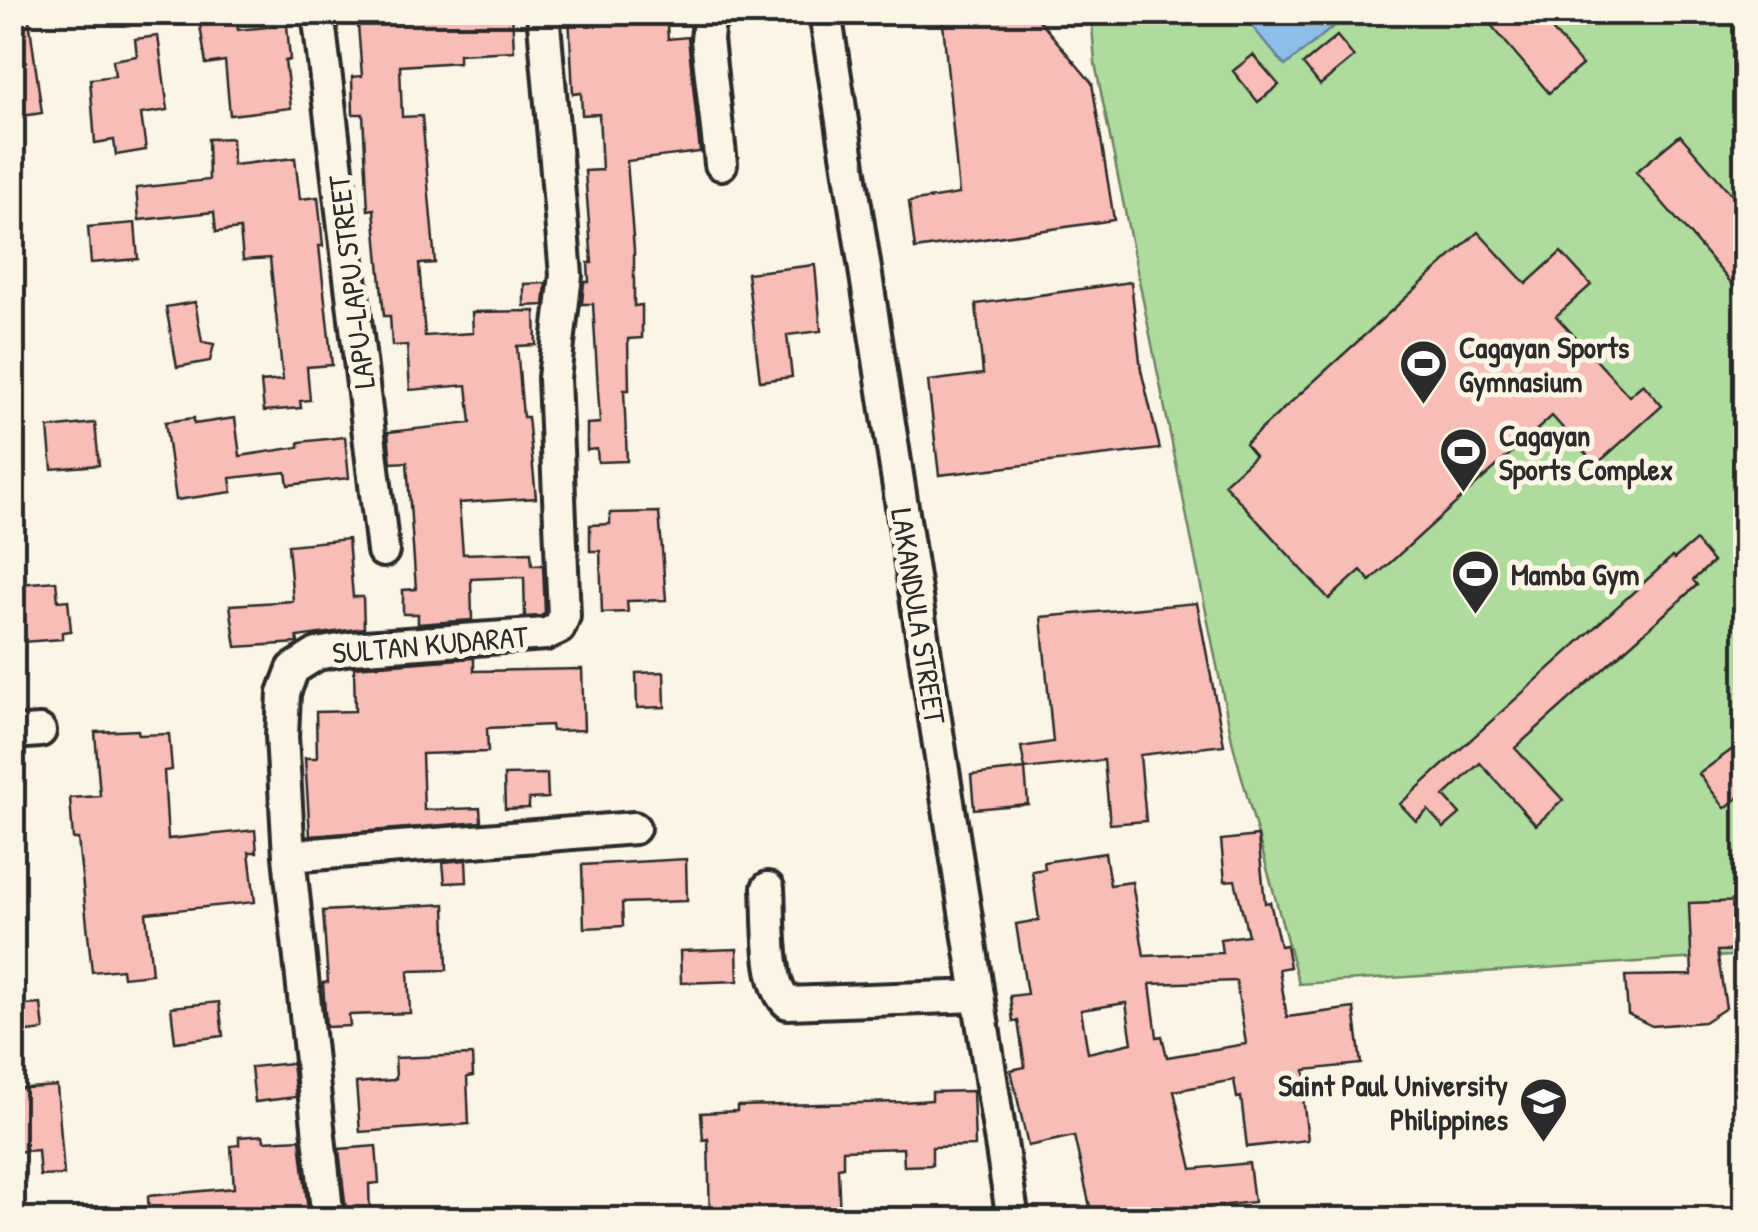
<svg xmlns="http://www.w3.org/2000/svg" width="1758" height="1232" viewBox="0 0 1758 1232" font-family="'Patrick Hand',sans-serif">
<rect width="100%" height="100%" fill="#fcf5e5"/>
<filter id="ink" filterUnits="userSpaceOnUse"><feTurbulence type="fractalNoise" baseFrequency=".01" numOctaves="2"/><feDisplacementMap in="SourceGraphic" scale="20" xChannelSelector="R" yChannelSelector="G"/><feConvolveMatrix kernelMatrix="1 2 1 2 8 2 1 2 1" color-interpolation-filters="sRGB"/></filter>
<g filter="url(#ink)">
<path fill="#addc9c" stroke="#6c8464" stroke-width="2.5" d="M1091,13H1745V955L1299,984L1233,745L1095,63Z"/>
<path fill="#8cbee8" stroke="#65839c" stroke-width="2.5" d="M1241,13H1331L1339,22L1285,66Z"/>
<path fill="#f9bdb7" stroke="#2b2b2b" stroke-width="2.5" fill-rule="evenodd" d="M12,12H28L42,113L22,116L17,83L12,84Z
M198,12H235L238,30L287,25L290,60L285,61L291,108L230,115L225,61L206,64Z
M357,12H512L514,51L459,54V62L400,66L402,117L422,116L435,263L419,264L425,336L473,333L472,312L535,311L536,345L517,346L523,417H528L536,498L459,503L463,554L531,552L532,565H543L545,613L541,616L525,617L524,577L471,579L472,620L418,624V614H403V590L416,589L407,462L391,463L388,432L471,423L467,385L410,390L407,345L392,346L390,316H384L374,209L368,210L363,114H353L352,77L362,76Z
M666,12L668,39L688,37L700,152L627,161L634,250V306L642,305V338L628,339L629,390H624L627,461L598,462L597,449L587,450V424L600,423L593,304H582L584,282H589L588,263H592L585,171L602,170L599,114L582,115L581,93L573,94L569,14Z
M942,12H1032L1092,83L1114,220L915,249L909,202L959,194Z
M1480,12H1537L1582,65L1549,93Z
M158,36L168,110L141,114L146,150L116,155L114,140L95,143L90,79L115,76L113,60L137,56L135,39Z
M1337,36L1354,57L1320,85L1303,64Z
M1253,55L1279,85L1258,102L1233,71Z
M1680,135L1746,211V300L1636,172Z
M232,138L233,165L295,158L300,199L318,197L323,246H319L332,365L307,367L310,400L300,401L301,408L264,411L261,382L283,380L270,258L243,260L240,229L216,232L214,212L139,220L136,188L209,180L208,139Z
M135,223L138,259L91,263L88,227Z
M1478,232L1526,284L1561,252L1591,285L1556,316L1629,396L1643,384L1662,406L1596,465L1552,416L1370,581L1361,570L1329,599L1224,484L1255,456L1245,444Z
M815,265L821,331L787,335L792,377L760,381L747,273Z
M1131,282L1141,370L1160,449L939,475L928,381L983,374L976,304Z
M546,283L544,305L524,306V284Z
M195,302L202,342L214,344L210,361L177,367L166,307Z
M194,418V424L235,418L240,456L299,447V442L345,437L349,478L288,485L286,472L230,478L232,492L176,500L165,422Z
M95,423L99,465L52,469L48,428Z
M659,512L666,600L627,601L628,612L602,613L600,551H590V525L610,524V513Z
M348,539L353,597H363L364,628L297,637L298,643L236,647L230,605L293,601L288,545Z
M1695,541L1713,562L1693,580L1697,585L1515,748L1563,800L1536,825L1480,763L1444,796L1460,814L1444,828L1428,810L1416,821L1400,804L1672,557L1674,559Z
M56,581L58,601L68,600L71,631L62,632V639L22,642L18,584Z
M1197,603L1224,745L1140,755L1146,821L1110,824L1104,760L1025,769L1021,747L1053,742L1041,617Z
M474,658V671L582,669L584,730L552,731L551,725L487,728L488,752L422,754L424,810L480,808L481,822L310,836L305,758H317L316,712L355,711L354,667Z
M664,672L665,707L637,708L636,673Z
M138,730L139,735L169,734L172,770L164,771L168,839L255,830L257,852H249L255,902L146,913L152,974L123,977L122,969L92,972L78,839H73L70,798L100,796L95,732Z
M1746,739V792L1725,808L1699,774Z
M1025,769L1028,804L974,809L971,775Z
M547,774L548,798L529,799V808L505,809L504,775Z
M1258,836L1265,903L1270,902L1280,946L1286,945L1290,967L1279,969L1287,1017L1354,1008L1361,1064L1305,1070L1306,1081H1301L1308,1140L1247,1147L1241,1097L1237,1098L1234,1080L1174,1091L1192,1169L1249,1163L1254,1202L1200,1208L1203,1220H1093L1074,1136L1028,1146L1011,1070L1025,1067L1018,1021L1013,1022L1010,996L1027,994L1016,924L1039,920L1032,871L1045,869L1044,862L1105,853L1110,885L1132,882L1144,956L1222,953L1220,939L1248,935L1235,880L1225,881L1221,840ZM1236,981L1246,1044L1167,1057L1162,1036L1157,1037L1150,984ZM1126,1003L1132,1043L1088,1053L1081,1010Z
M686,859L687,901L622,903L623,926L584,928L582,865Z
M466,860L467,882L445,883L443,862Z
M1746,901V950L1717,951L1726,1008L1704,1022L1652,1026L1628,1014L1625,976L1692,975L1689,903Z
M445,904L447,970L408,971L410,1013L349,1015L350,1026L326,1027L323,983L328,982L323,911Z
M737,949L738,981L681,983L680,951Z
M219,1002L223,1036L175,1042L171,1007Z
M41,1004L44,1030L12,1034V1006Z
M472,1055L473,1076L467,1077L469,1124L360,1132L356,1083L393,1080L396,1078L395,1058Z
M292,1063L296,1097L255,1102L251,1067Z
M57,1086L64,1175L40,1176L38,1150L12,1152V1089Z
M973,1091L975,1146L932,1147V1165L904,1166L903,1148L843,1150V1167L838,1168L840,1220H710L708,1139L703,1140L701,1113L737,1111V1106L902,1102L932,1100V1092Z
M263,1135L264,1141L300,1139L309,1220H149L148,1196L234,1188L231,1146L239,1145V1137Z
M376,1146L379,1183L369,1184L370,1218L347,1220L339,1149Z"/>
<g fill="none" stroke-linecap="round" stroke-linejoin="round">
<defs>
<path id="street" d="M318,12L383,551
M720,12L709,20L707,40L721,164
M825,12L1013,1220
M12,733L40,731
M289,856L634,828
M768,888C770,916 766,986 788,1003L978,996
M328,1220L289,856L282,736L284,693L293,669L317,654L351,648L546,634L559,628L564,616L554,378L566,275L543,12"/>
</defs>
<use href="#street" stroke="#2b2b2b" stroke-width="38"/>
<use href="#street" stroke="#fcf5e5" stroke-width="30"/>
</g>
</g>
<defs>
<symbol id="stadium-pin" viewBox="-11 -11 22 30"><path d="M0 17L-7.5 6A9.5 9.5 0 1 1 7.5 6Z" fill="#2b2b2b" stroke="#fcf5e5"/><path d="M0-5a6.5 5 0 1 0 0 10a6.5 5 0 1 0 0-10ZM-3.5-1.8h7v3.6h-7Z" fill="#fff"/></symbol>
<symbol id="university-pin" viewBox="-11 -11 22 30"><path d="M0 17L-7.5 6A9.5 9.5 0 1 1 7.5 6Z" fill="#2b2b2b" stroke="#fcf5e5"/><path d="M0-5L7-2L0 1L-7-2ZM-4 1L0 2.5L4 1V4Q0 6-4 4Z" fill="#fff"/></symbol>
</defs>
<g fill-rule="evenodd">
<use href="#stadium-pin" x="1396" y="336" width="55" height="75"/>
<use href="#stadium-pin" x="1436" y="424" width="55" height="75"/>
<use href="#stadium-pin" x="1448" y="546" width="55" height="75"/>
<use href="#university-pin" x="1516" y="1074" width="55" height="75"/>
</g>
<g text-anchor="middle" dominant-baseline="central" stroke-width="10" stroke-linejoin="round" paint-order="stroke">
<g font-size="30" fill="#2b2b2b" stroke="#fcf5e5">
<text transform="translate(351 282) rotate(-97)">LAPU-LAPU STREET</text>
<text transform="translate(919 616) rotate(81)">LAKANDULA STREET</text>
<text transform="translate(430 644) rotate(-5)">SULTAN KUDARAT</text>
</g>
<g font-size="30" font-weight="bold" fill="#2b2b2b" stroke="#fcf5e5" text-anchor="start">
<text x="1459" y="347">Cagayan Sports<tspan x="1459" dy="34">Gymnasium</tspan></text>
<text x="1499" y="435">Cagayan<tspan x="1499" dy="34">Sports Complex</tspan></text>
<text x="1511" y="574">Mamba Gym</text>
<text x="1508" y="1085" text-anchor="end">Saint Paul University<tspan x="1508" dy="34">Philippines</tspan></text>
</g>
</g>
<rect width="1758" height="1232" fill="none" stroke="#fcf5e5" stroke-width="50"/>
<rect x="25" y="25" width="1708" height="1182" fill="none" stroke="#2b2b2b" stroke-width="4" filter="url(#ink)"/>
</svg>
